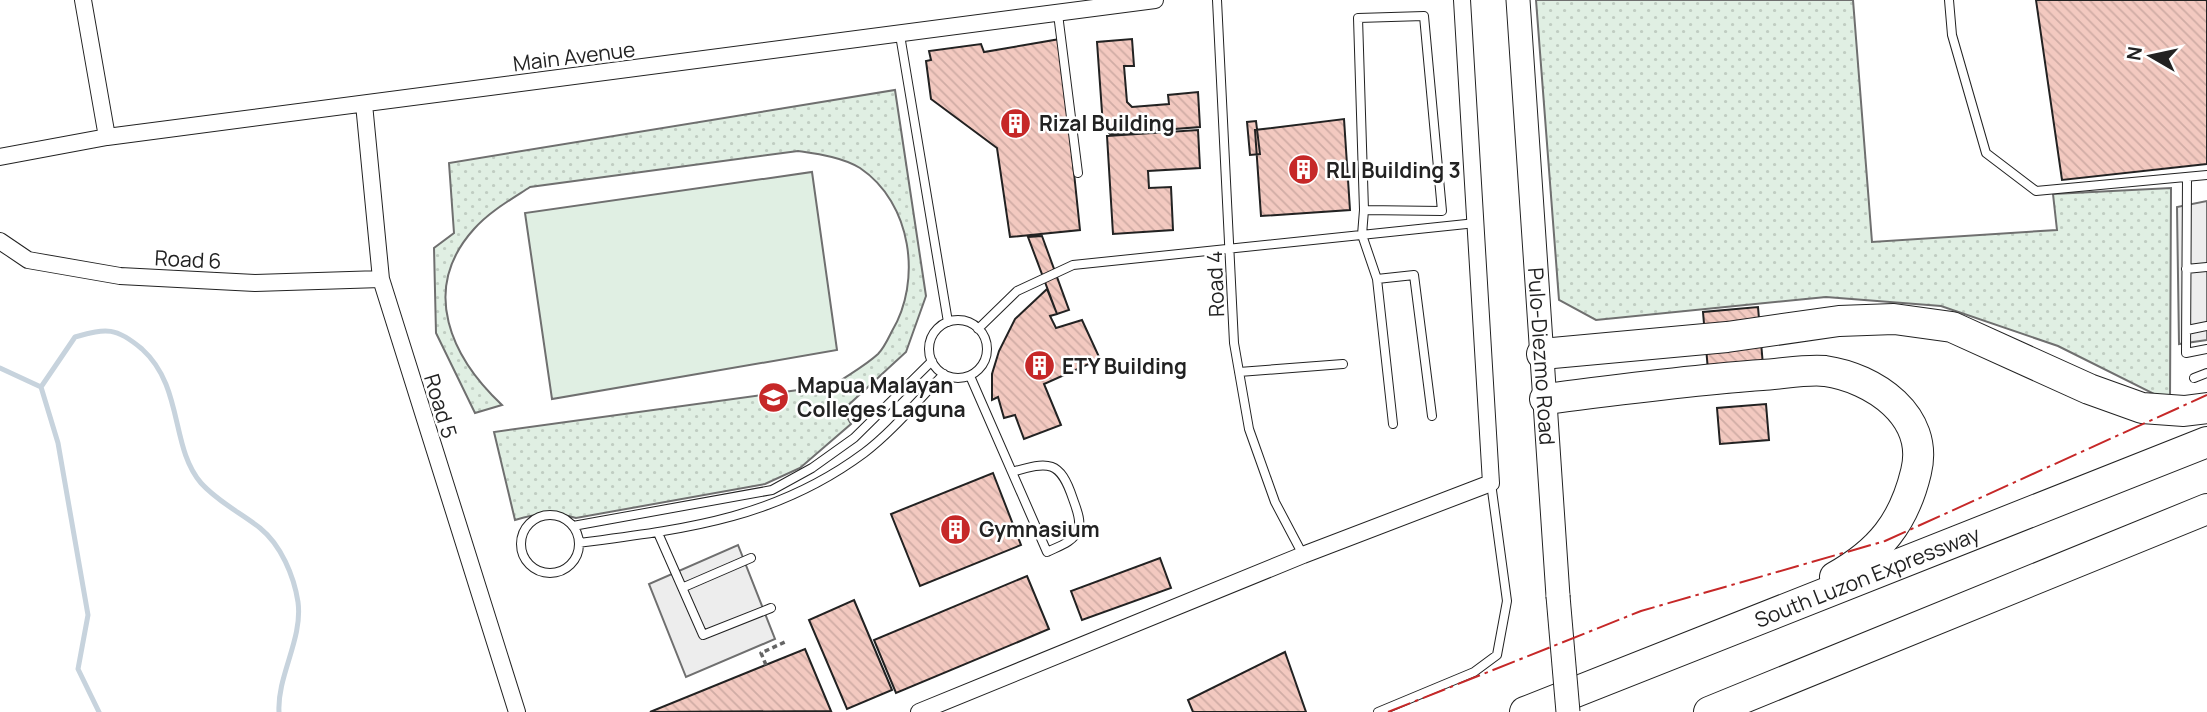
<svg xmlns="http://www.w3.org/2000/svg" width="2207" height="712" viewBox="0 0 2207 712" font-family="Manrope,sans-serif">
<defs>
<pattern id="grass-dots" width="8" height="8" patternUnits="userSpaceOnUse" patternTransform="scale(1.75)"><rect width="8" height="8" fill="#e0efe3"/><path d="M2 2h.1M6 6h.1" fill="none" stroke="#c0cdc2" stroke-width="1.8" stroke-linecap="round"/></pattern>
<pattern id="building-back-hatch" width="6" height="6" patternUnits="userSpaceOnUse" patternTransform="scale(1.75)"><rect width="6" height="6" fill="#f3c9c0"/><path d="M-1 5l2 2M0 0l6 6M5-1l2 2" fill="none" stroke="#d0aca5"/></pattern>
</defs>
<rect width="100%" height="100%" fill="#fff"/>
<path fill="url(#grass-dots)" stroke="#6f6f6f" stroke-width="2" d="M1536,0H1853L1872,242L2057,230L2053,194L2171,188L2170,402L2058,346L1941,306L1826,297L1596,320L1559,300Z
M895,90L926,296L906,352L843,410L851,424L800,468L765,484L576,518C554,511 538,513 515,520L494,432L834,385C848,375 865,366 878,354C884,348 888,339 892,331C922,281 912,203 860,168C842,157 818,154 798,151L530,187C510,200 489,212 474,229C419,290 452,358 502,405L475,413L436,333L434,248L454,233L449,163Z"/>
<path fill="#e0efe3" stroke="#6f6f6f" stroke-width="2" d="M812,172L837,350L552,399L525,213Z"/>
<path fill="#ededed" stroke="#6f6f6f" stroke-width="2" d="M2207,201V340L2179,344L2177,207Z
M738,545L775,639L686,677L649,584Z"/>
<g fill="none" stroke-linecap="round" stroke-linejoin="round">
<path stroke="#c7d3dd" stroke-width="5" d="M0,368L41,387
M99,712L78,669L88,615L58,443L41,387L75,337C107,328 116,327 142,349C184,387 170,447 201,483C218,502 241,513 260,528C281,545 294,576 298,602C303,639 277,676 279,712"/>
</g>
<path fill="url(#building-back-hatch)" stroke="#222" stroke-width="2" d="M2036,0H2207V164L2062,180Z
M1060,39L1080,230L1010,237L997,148L931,99L926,61L931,60L929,51L981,44L984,52Z
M1132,39L1134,66H1124L1127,102L1132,107L1169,104L1168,95L1198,92L1200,127L1110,134L1103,126L1097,42Z
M1344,119L1350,210L1261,216L1255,130Z
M1256,121L1260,154L1250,155L1247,122Z
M1198,130L1200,168L1148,171L1149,188L1171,187L1173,230L1113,234L1107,136Z
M1042,236L1069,310L1057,314L1028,237Z
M1047,289L1057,314L1050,316L1056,328L1082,320L1100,359L1044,384L1061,425L1024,439L1015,415L1004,418L998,397L992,400V374L999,351L1015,319Z
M1758,307L1765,389L1710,394L1703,312Z
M1766,404L1769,440L1720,444L1717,408Z
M993,473L1021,545L920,586L891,514Z
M1160,558L1171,588L1082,620L1071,591Z
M1027,576L1049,629L896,693L874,640Z
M854,600L892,690L847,709L809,620Z
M805,649L831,711L650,712L768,664Z
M1285,652L1306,712H1193L1188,700Z"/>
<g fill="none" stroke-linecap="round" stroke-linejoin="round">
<defs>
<path id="service" d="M1217,0L1234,343L1249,429L1275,502L1303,555
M1949,0L1952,35L1986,153L2036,191L2207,175
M1058,14L1078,173
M900,35L948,322
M2187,178L2186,353L2207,349
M1364,210L1442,211L1424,16L1358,18L1364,210L1362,235L1377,279L1414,275L1432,416
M2186,269L2207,267
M1377,279L1393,424
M929 349a29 29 0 1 1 58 0a29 29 0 1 1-58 0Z
M978,329L1017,291L1073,265L1476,223
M2187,330L2207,326
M1239,372L1343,364
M970,376L1047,552C1057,547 1074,542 1078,530C1082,521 1076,508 1073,499C1060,460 1049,461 1012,472
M2194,378L2207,373
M521 544a29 29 0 1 1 58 0a29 29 0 1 1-58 0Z
M573,526L772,490L812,468L854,438L932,361
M658,533L703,635L771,608
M579,543C685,529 775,519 864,453C893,431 918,400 944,374
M684,587L751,558
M1378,712L1474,672L1497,655L1507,601L1491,483"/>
<path id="minor" d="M83,0L107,137
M364,104L381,279L517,712
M0,157L107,137L1155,0
M0,241L28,260L120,276L255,283L381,279
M919,712L1303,555L1491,483L1462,0"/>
<g id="secondary">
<path id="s1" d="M1518,0L1558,596"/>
</g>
<g id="motorway">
<path d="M1542,354L1727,337L1839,321L1894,319L1952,327L2089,389L2142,408L2184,411L2207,408"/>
<path d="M1545,399C1617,390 1690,380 1762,375C1782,374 1806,369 1825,371C1874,378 1930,416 1916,472C1904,522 1880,552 1835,577"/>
<path id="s2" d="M1525,712L2207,442"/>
<path d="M1709,712L2207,509"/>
</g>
</defs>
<use href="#service" stroke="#222" stroke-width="10"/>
<use href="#minor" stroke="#222" stroke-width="18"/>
<use href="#secondary" stroke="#222" stroke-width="25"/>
<use href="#motorway" stroke="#222" stroke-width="32"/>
<path stroke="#646464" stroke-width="3.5" stroke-dasharray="5 3.5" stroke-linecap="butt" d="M766,665L761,653L785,642"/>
<use href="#service" stroke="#fff" stroke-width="8"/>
<use href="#minor" stroke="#fff" stroke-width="16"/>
<use href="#secondary" stroke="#fff" stroke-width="23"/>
<use href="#motorway" stroke="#fff" stroke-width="30"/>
<defs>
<path id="secondary-bridge" d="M1558,596L1568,712"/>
</defs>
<use href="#secondary-bridge" stroke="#222" stroke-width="25" stroke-linecap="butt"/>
<use href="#secondary-bridge" stroke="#fff" stroke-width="23"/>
<path stroke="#c62828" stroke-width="2" stroke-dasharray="24 5 3.5 5" stroke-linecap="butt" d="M1388,712L1641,611L1885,541L2207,395"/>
</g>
<defs>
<symbol id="building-disc" viewBox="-11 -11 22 22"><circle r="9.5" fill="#c62828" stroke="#fff"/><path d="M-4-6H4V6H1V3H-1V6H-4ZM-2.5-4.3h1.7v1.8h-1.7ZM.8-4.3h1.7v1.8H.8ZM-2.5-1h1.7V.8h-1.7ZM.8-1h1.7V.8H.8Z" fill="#fff"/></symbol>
<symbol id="university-disc" viewBox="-11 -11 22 22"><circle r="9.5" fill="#c62828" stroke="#fff"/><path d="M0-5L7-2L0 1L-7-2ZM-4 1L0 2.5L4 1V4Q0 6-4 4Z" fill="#fff"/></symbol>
</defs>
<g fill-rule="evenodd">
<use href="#building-disc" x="998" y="106" width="35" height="35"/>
<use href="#building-disc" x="1286" y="152" width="35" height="35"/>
<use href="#building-disc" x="1022" y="348" width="35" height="35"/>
<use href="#university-disc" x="756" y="380" width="35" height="35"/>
<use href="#building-disc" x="938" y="512" width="35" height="35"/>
</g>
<g text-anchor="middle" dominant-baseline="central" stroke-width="5" stroke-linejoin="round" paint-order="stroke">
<g font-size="21" fill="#222" stroke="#fff">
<text transform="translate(574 56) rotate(-7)">Main Avenue</text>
<text transform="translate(188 259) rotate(3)">Road 6</text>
<text transform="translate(1215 284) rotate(-92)">Road 4</text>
<text stroke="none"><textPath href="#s1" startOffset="357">Pulo-Diezmo Road</textPath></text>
<text transform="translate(441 406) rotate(73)">Road 5</text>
<text stroke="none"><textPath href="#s2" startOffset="368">South Luzon Expressway</textPath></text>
</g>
<g font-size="21" font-weight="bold" fill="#222" stroke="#fff" text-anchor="start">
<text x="1039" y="123">Rizal Building</text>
<text x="1326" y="170">RLI Building 3</text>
<text x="1062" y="366">ETY Building</text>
<text x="797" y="385">Mapua Malayan<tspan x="797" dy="24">Colleges Laguna</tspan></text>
<text x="979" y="529">Gymnasium</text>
</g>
</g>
<g transform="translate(2151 56) rotate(279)" stroke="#ffffff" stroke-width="5" paint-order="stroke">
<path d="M0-5L12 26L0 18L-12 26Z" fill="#222222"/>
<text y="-10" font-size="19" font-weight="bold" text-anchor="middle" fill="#222222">N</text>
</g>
</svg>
